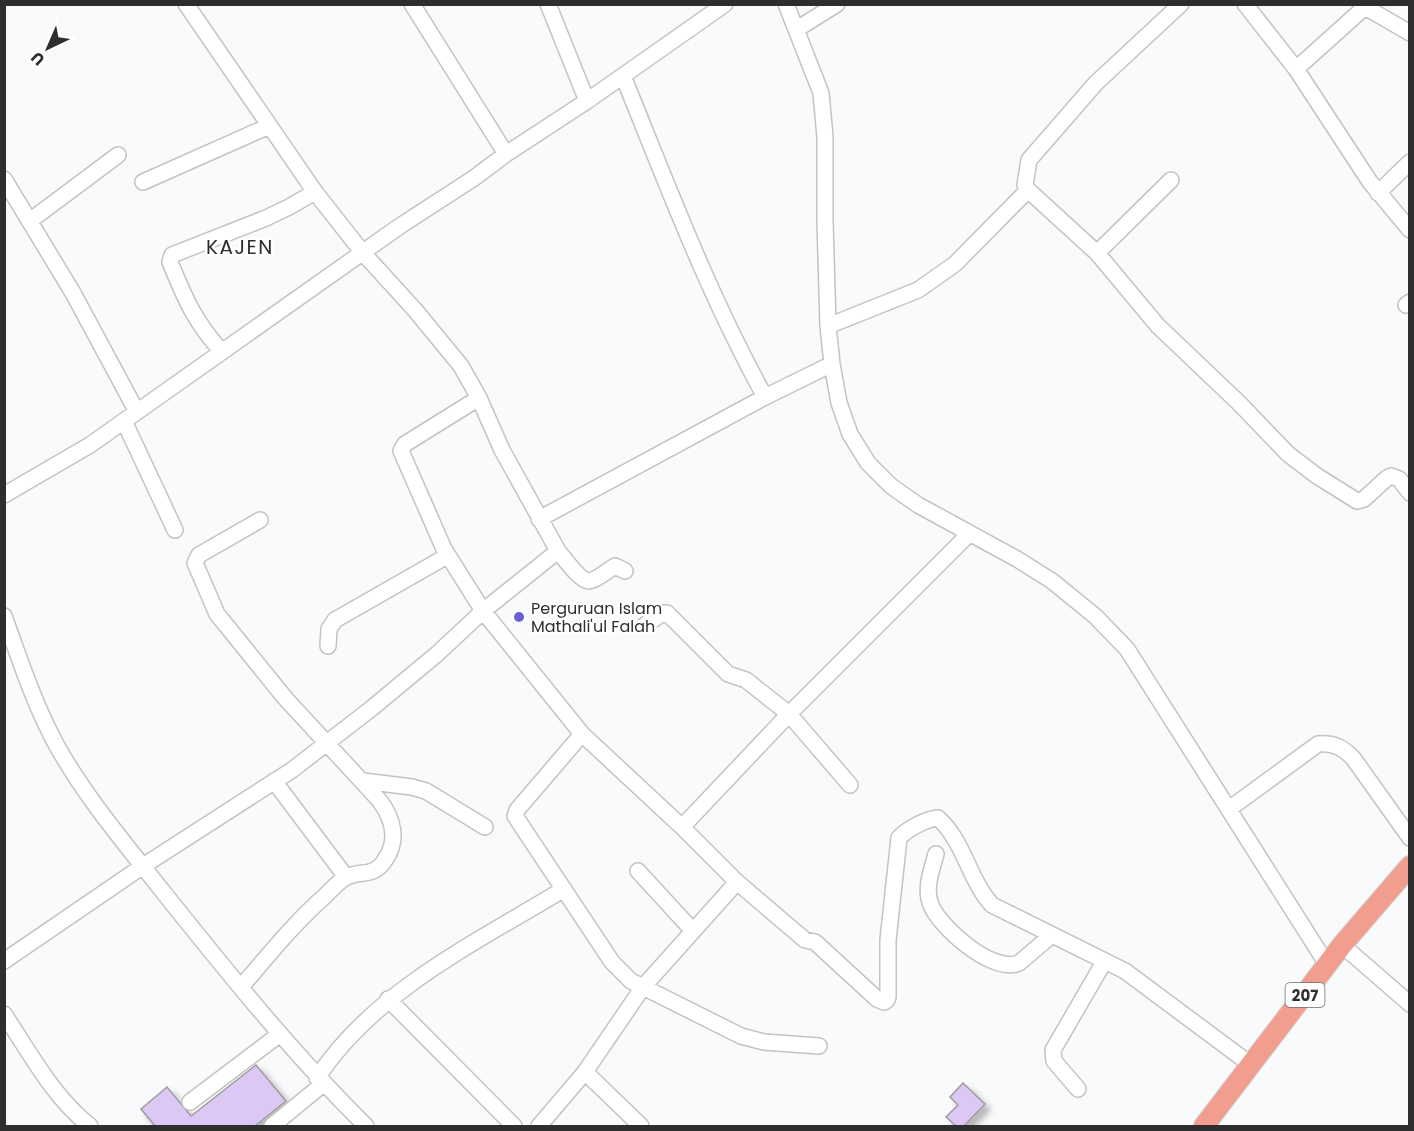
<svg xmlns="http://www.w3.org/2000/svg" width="1414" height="1131" viewBox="0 0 1414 1131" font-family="Poppins,sans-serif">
<defs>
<filter id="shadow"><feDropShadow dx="5.5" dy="5.5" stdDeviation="3" flood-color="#0004"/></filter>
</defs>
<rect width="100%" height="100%" fill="#f9fafb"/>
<path fill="#dcc7f5" stroke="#9d9c9d" stroke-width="1.5" filter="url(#shadow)" d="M256,1065L286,1101L255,1126H155L141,1109L167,1087L191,1116Z
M963,1083L985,1104L964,1126H956L946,1117L958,1105L950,1097Z"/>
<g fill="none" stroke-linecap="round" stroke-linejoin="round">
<defs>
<path id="minor" d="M412,4L506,154
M548,4L587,101
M786,4L821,93L825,137V221L828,326L832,364L839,403L850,434L868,463L891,486L918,505L1017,559L1052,581L1095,616L1127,649L1328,966
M1181,4L1096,83L1029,160L1025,185L1028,190L1097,253L1158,326L1239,403L1288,454L1317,476L1357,501L1364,499L1387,478L1391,476L1399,479L1410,493
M1245,4L1296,69L1370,182L1410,230
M797,29L837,4
M1296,69L1365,7L1410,33
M623,76C667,184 708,294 765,397
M4,179L73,293L137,412
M143,182L269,126
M1378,193L1410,162
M31,220L118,155
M1097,253L1171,180
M1406,305L1410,302
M828,326L918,290L955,264L1028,190
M222,352C195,322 185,299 170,262L172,255L266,218L289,207L315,192
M479,398L405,444L401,451L444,549L483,611L582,734L682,827L789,714L969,534
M124,421L175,530
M4,495L90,445L400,226L474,178L506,154L587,101L725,4
M539,519L765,397L832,364
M558,551C564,558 580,581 589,581C597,580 608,570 615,566L625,571
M4,616C20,660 34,704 57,746C86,798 127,846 164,893C228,973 293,1054 366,1126
M645,625L663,613H667L728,674L746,680L789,714L850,785
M328,646L329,629L335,620L447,556
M582,734L517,810L515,816L612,962L631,981L741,1036L764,1042L819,1046
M274,781L346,877
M363,781L412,787L426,791L485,827
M1229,809L1318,744C1334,743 1342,747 1353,758L1410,838
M682,827L737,882L805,940L815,942L877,999L884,1002L887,1000L888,997V940L899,838C907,829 926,819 938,818C964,841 969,880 992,905L1125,971L1250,1064
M936,854C932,869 924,889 931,905C940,928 993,974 1019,963L1052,935
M638,871L693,931
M1342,945L1410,1004
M4,961L143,866L292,770L372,708L437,654L483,611L558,551L502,450L479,398L461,366L415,310L363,253L315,192L186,4
M241,987C268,956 294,923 325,896C331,890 338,882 345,878C360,869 373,879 385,860C399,840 393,819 380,801L285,698L217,614L195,563L199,555L260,520
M388,999L514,1126
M4,1014C30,1053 53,1097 90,1126
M317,1078C374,991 477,942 564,889
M1078,1089L1054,1061L1053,1050L1104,962
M190,1102L280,1034
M272,1126L323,1084
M539,1126L585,1072
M641,1126L585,1072L643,987L737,882"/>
<path id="major" d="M1204,1126L1342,945L1410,866"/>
</defs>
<use href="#minor" stroke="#c2c3c4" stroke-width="18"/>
<use href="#major" stroke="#d5d5d5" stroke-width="22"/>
<use href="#minor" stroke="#fff" stroke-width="15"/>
<use href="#major" stroke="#f19e8f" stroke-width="20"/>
</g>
<circle fill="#685fd8" stroke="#fff" stroke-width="2" cx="519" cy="617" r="6"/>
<g text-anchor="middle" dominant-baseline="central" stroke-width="5" stroke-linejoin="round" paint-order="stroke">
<rect fill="#fff" stroke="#6d6d6d" stroke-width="1.5" x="1285.5" y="983" width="39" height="24" rx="4.5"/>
<g font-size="15" font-weight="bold" fill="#2e2e2f">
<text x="1305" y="995">207</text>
</g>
<g font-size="16" fill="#2e2e2f" stroke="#fff" text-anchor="start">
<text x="531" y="608">Perguruan Islam<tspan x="531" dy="18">Mathali'ul Falah</tspan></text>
</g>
<g font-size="20" letter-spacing="1.5" fill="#2e2e2f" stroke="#fff">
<text x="240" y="247">KAJEN</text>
</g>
</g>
<rect width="1414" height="1131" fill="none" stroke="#2e2e2f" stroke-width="12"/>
<g transform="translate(48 48) rotate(224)" stroke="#ffffff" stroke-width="4.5" paint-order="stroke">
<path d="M0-4.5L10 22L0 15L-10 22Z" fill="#2e2e2f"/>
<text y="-9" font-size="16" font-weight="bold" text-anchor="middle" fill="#2e2e2f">U</text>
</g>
</svg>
